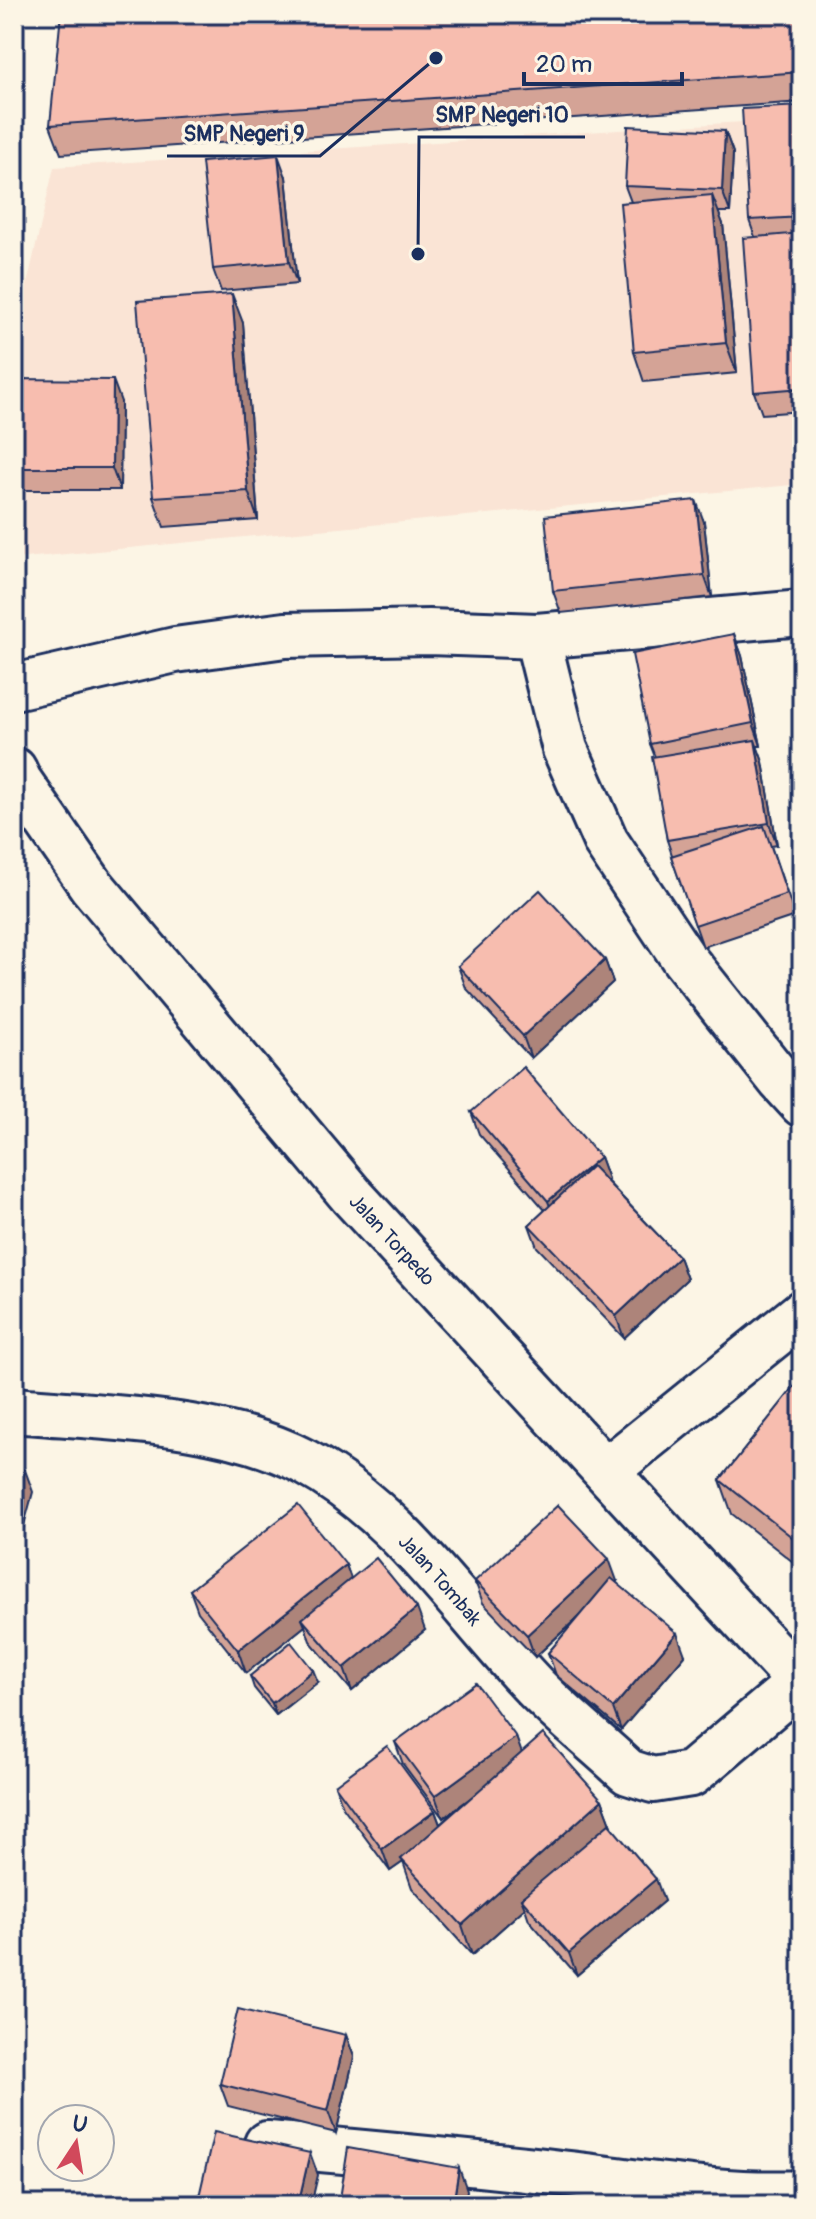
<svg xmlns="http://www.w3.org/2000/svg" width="816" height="2219" viewBox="0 0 816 2219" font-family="Pangolin,sans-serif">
<rect width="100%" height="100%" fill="#fcf5e5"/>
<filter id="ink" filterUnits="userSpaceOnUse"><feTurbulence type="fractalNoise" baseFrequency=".0125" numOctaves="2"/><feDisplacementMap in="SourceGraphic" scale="16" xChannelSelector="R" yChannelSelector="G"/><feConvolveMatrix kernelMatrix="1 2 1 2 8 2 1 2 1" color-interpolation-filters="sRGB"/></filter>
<g filter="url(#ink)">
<path fill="#fae4d5" d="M802,118V484L14,559V341L54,167Z"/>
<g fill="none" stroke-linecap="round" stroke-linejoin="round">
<defs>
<g id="minor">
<path d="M537,636L565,749L606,842L684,959L781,1081L802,1104"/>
<path d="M14,687L175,650L285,635L429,632L537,636L802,613"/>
<path id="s1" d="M14,770L19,781L91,885L351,1195L802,1684"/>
<path id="s2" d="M14,1410C105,1418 224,1419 305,1462C401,1514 460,1609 534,1686C563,1716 597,1743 628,1772L653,1780L691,1774L800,1682"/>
<path d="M606,1471L802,1313"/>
<path d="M267,2144C362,2153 458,2161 553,2172C636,2181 718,2197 802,2193"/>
</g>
</defs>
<use href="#minor" stroke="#1b2f5e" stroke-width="50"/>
<use href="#minor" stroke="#fcf5e5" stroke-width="44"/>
</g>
<path fill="#d4a396" stroke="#1b2f5e" stroke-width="2" d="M802,14V102L61,154L50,125Z
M802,106V411L762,414L754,392L755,237L749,220Z
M725,131L733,153L730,212H718L723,224L737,373L644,382L634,352L631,202L625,186Z
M286,177L297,284L221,291L213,269Z
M243,323L258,520L164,527L153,497Z
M14,379L121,402L120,490H19L14,476Z
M704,522L712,597L561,613L553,591Z
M734,634L742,656L761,746H757L763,762L777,845L771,846L795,916L703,947L671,856L672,855L667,840L655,757L650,744Z
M605,960L613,982L531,1058L466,988L458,966Z
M471,1112L600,1157L608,1179L606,1180L679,1257L687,1279L624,1338L537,1247L529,1225L545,1210L479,1134Z
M802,1377V1569L732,1514L720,1480Z
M346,1565L351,1579L425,1630L352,1691L310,1641L305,1626L246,1673L198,1612L190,1590Z
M475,1581H617L616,1582L685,1655L621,1730L556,1675L548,1653L580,1616L535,1657L483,1603Z
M250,1676L318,1682L276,1715L254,1688Z
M516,1737L521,1753L602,1800L613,1829L664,1901L577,1975L529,1920L525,1908L472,1955L412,1888L403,1862L390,1871L343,1807L335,1785L435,1811L440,1824L468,1799L443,1818L403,1764L395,1742Z
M346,2035L354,2057L336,2133L228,2106L220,2084Z"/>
<path fill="#ad847a" stroke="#1b2f5e" stroke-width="2" d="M725,131L733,153L730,212L722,190Z
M278,155L286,177L297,284L289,262Z
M712,195L723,224L737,373L726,343Z
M232,294L243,323L258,520L248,491Z
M113,380L121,402L120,490L112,468Z
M696,500L704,522L712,597L704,575Z
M734,634L742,656L761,746L753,723Z
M755,740L763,762L777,845L769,823Z
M605,960L613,982L531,1058L523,1036Z
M600,1157L608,1179L556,1223L548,1201Z
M679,1257L687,1279L624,1338L616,1316Z
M25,1470L33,1492L14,1562V1510Z
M609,1559L617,1581L535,1657L527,1635Z
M346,1565L354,1587L302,1619L305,1626L246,1673L238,1650Z
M417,1608L425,1630L352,1691L344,1668Z
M677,1633L685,1655L621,1730L613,1708Z
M313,1670L318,1682L276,1715L272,1703Z
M516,1737L524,1759L443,1818L435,1796Z
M602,1800L613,1829L521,1898L525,1908L472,1955L462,1925Z
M435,1811L443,1833L401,1859L403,1862L390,1871L382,1849Z
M656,1879L664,1901L577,1975L569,1953Z
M346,2035L354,2057L336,2133L328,2111Z
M310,2153L318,2175L311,2205H298Z
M459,2168L467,2190L465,2205H453Z"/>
<path fill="#f7bdaf" stroke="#1b2f5e" stroke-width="2" d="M61,14H802V72L50,125Z
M802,106V217L749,220L742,109Z
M628,126L725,131L722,190L625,186Z
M278,155L289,262L213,269L202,162Z
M712,195L726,343L634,352L620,203Z
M802,233V388L754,392L743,238Z
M232,294L248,491L153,497L137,301Z
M14,379L113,380L112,468H14Z
M696,500L704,575L553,591L545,516Z
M734,634L753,723L650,744L632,654Z
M802,694V741L794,696Z
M755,740L769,823L667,840L652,757Z
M764,826L787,894L695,925L671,856Z
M540,890L605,960L523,1036L458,966Z
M523,1067L600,1157L548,1201L471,1112Z
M592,1166L679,1257L616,1316L529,1225Z
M802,1377V1545L720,1480Z
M14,1467L25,1470L14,1510Z
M298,1505L346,1565L238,1650L190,1590Z
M558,1505L609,1559L527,1635L475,1581Z
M376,1558L417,1608L344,1668L302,1619Z
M611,1578L677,1633L613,1708L548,1653Z
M291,1642L313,1670L272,1703L250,1676Z
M476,1683L516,1737L435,1796L395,1742Z
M543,1734L602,1800L462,1925L401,1859Z
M387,1746L435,1811L382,1849L335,1785Z
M609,1824L656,1879L569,1953L521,1898Z
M238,2009L346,2035L328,2111L220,2084Z
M214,2132L310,2153L298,2205H197Z
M348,2148L459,2168L453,2205H339Z"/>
</g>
<g text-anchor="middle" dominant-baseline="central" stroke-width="7" stroke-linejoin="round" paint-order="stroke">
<g font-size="20" fill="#1b2f5e" stroke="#fcf5e5">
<text stroke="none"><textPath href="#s1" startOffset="604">Jalan Torpedo</textPath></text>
<text stroke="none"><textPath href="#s2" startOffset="478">Jalan Tombak</textPath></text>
</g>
</g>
<path fill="none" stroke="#1b2f5e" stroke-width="3" d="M418 254L419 137H585M436 58L320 156H167"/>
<g fill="#1b2f5e" stroke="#fcf5e5" stroke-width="3">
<circle cx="418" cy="254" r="8"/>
<circle cx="436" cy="58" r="8"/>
</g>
<g font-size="22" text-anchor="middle" font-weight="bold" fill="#1b2f5e" stroke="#fcf5e5" stroke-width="7" stroke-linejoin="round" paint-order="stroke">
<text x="502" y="122">SMP Negeri 10</text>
<text x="244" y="141">SMP Negeri 9</text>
</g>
<rect width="816" height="2219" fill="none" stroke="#fcf5e5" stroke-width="48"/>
<rect x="24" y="24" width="768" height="2171" fill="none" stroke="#1b2f5e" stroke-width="3" filter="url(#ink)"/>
<g transform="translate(76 2143) rotate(12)"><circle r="38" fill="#fcf5e5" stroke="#a2a6af" stroke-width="2"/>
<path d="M0-6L14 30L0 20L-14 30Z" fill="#d1495b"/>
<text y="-12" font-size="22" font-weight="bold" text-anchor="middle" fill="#1b2f5e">U</text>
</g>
<path d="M524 72v12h158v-12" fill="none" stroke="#1b2f5e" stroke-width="4"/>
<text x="536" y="72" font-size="24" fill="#1b2f5e" stroke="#fcf5e5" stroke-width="6" paint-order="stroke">20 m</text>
</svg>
